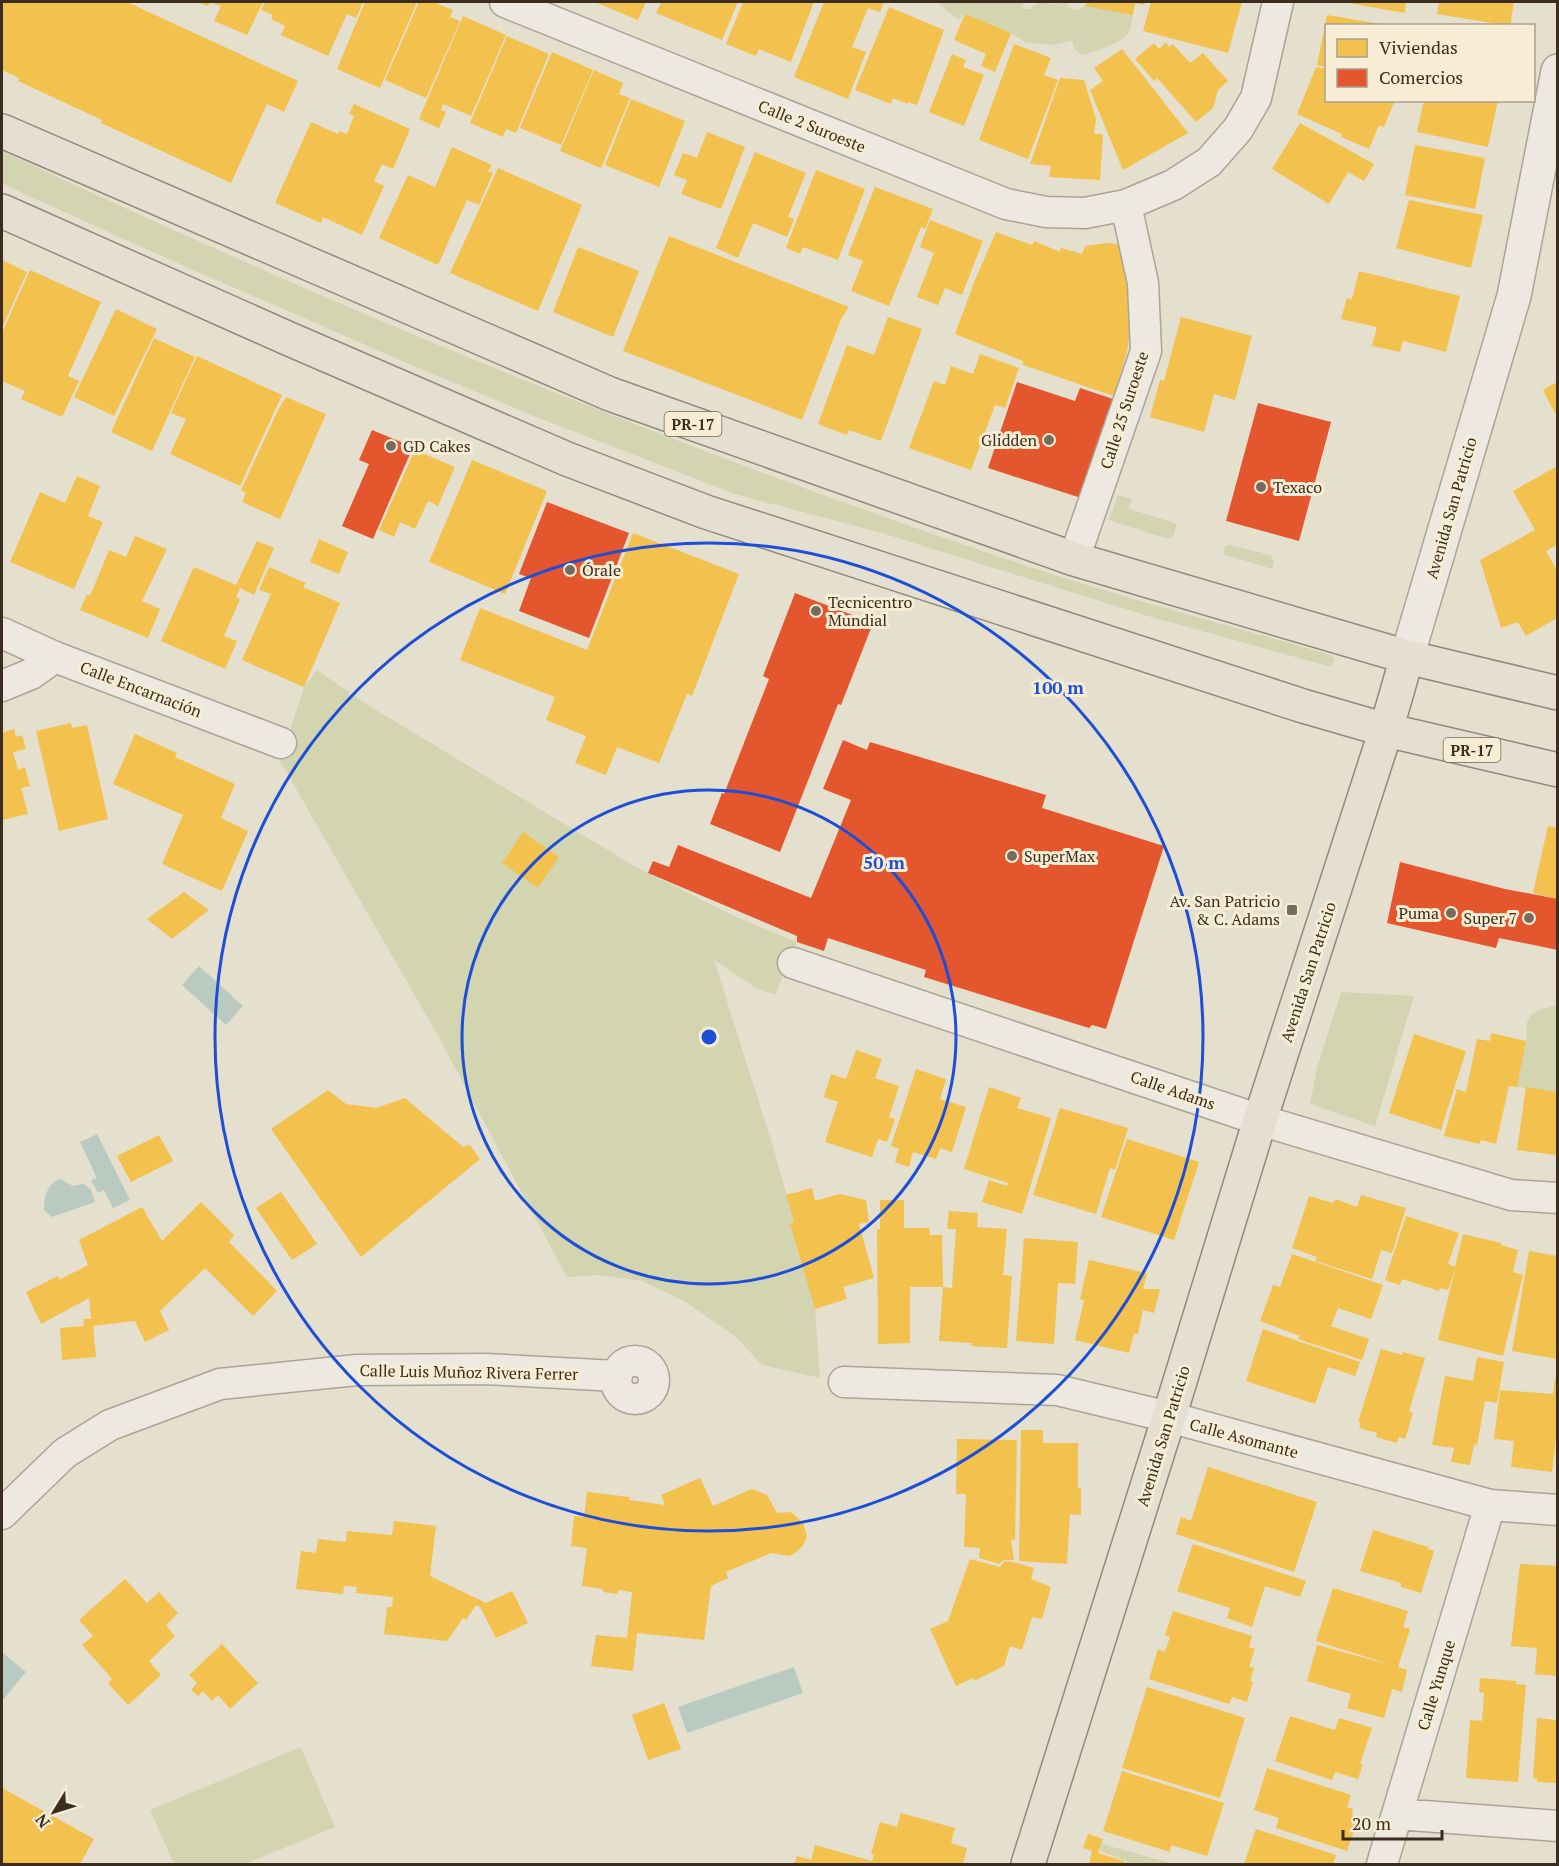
<svg xmlns="http://www.w3.org/2000/svg" width="1559" height="1866" viewBox="0 0 1559 1866" font-family="'PT Serif',serif">
<rect width="100%" height="100%" fill="#e5dfce"/>
<path fill="#d3d5b0" d="M937,2H1025L1022,9H1029L1039,2L1057,4L1058,2H1069L1068,8L1079,10L1085,6L1133,15C1131,21 1131,30 1128,34C1120,43 1094,53 1082,55L1074,49L1072,41L1051,45L1025,42L1011,33L965,14L958,20Z
M2,151C335,308 677,449 1027,566C1126,599 1228,625 1328,654L1335,658L1331,667L1151,617L882,533L735,494L544,420L414,366L157,254L16,190L2,183Z
M1118,495L1132,499L1129,509L1172,522L1177,525L1173,536L1168,539L1109,520Z
M1229,545L1271,555L1274,561L1272,569L1223,554L1225,547Z
M317,670L363,702L634,866L738,918L797,942L775,995L758,989L714,960L774,1150L794,1222L790,1224L815,1309L820,1378L762,1365L736,1337L684,1301L642,1281L600,1275L567,1277L437,1034L280,761L304,687Z
M1341,992L1414,996L1375,1126L1310,1104L1317,1068Z
M1555,1006L1558,1008L1557,1092L1517,1087L1526,1041L1527,1022L1532,1014L1541,1009Z
M301,1747L335,1827L245,1864H174L150,1810Z
M1102,1844L1174,1864H1125L1126,1861L1100,1851Z"/>
<path fill="#b9cbc1" d="M199,966L243,1006L226,1025L182,985Z
M97,1134L130,1200L113,1208L104,1190L98,1193L91,1180L97,1178L80,1142Z
M60,1179L73,1186L84,1184L91,1190L95,1202L52,1217L44,1210C44,1197 47,1184 60,1179Z
M3,1653L26,1672L2,1701V1655Z
M794,1667L803,1693L687,1733L678,1707Z"/>
<path fill="#f2c14e" d="M2,2H127L298,81L284,112L267,104L231,183L101,123L102,120L18,81L19,78L2,70Z
M197,2H263L247,35L214,21L221,6L210,2L208,6Z
M265,2H363L356,18L347,14L328,56L281,35L285,26L271,19L273,15L261,10Z
M365,2H417L380,88L337,69Z
M419,2H433L453,10L450,17L460,21L426,98L385,80Z
M595,2H646L638,20Z
M661,2H738L722,40L656,13Z
M743,2H814L791,62L759,49L756,56L726,44Z
M824,2H884L880,12L868,8L852,47L866,52L848,99L794,77Z
M1086,2H1145L1144,5L1135,3L1133,15L1085,6Z
M1151,2H1242L1228,53L1143,31Z
M1343,2H1406L1405,13Z
M1439,2H1514L1510,26L1437,14Z
M889,7L944,30L917,105L908,102L907,104L893,98L891,104L855,90Z
M965,14L1011,33L995,72L981,66L986,54L954,40Z
M1327,15L1381,24V26H1326V67L1317,65Z
M463,16L506,35L471,116L443,104L441,110L446,112L439,128L419,119Z
M507,36L549,54L516,133L506,129L503,137L470,123Z
M1166,42L1169,47L1173,44L1190,63L1203,53L1228,81L1218,90L1213,108L1196,122L1157,78L1154,81L1135,59L1154,43L1159,49Z
M1014,44L1051,58L1044,75L1058,80L1028,159L979,140Z
M1122,49L1188,133L1123,170L1090,90L1103,81L1094,68Z
M552,52L593,70L561,145L520,128Z
M952,54L966,60L963,67L984,75L964,126L929,112Z
M1316,67L1326,69V100H1395L1384,127L1379,125L1369,149L1341,137L1342,134L1297,114Z
M594,70L623,83L619,94L630,98L601,168L560,151Z
M1060,78L1084,80L1096,119L1094,134H1103L1100,180L1049,177L1051,166L1030,164Z
M631,99L685,121L659,187L605,165Z
M1424,100H1498L1488,147L1417,132Z
M354,104L410,129L393,169L382,164L374,181L384,186L362,235L323,217L321,223L275,203L311,122L338,134L339,131L347,134L354,116L349,114Z
M1300,123L1374,164L1364,181L1348,172L1329,204L1272,169Z
M707,132L745,147L721,209L681,194L687,180L674,175L683,153L697,158Z
M1415,145L1485,158L1475,209L1405,195Z
M452,147L492,165L488,171L493,173L479,205L467,200L438,265L379,238L408,175L435,187Z
M755,152L806,173L788,217L794,219L787,237L753,223L738,258L716,248Z
M498,168L582,205L538,311L450,273Z
M816,170L865,189L838,260L803,247L800,254L786,248Z
M875,187L933,209L925,229L921,227L889,306L851,291L863,261L848,255Z
M1409,200L1483,215L1471,268L1396,248Z
M930,220L983,241L962,295L945,288L938,305L917,297L934,253L920,247Z
M996,232L1032,245L1034,241L1060,252L1061,248L1082,254L1085,246L1108,243L1119,244L1127,254L1132,316L1127,352L1114,396L1023,365V361L955,334L975,280Z
M669,236L849,307L841,319L802,420L623,351Z
M578,247L639,271L613,337L553,312Z
M2,260L27,272L2,328Z
M30,270L101,302L68,376L79,381L62,417L21,399L25,391L2,381V333Z
M1359,271L1460,296L1446,352L1403,341L1400,352L1372,346L1377,327L1341,319L1347,298L1352,299Z
M116,309L157,329L114,416L74,397Z
M888,317L922,329L881,441L849,430L847,435L818,424L847,345L874,355Z
M1181,317L1252,336L1235,400L1214,394L1204,432L1150,417L1160,380L1164,381Z
M154,338L195,357L152,451L111,432Z
M980,354L1019,368L1005,408L995,405L971,470L909,448L934,381L945,385L951,366L973,374Z
M197,356L282,395L240,486L170,454L186,419L171,413Z
M1557,382V417L1543,390Z
M286,397L326,414L280,519L242,502L246,493L241,490L278,410Z
M415,450L455,467L438,506L428,501L415,529L400,522L394,537L379,530Z
M472,460L547,491L505,594L429,562Z
M1557,466V545L1546,551L1557,570V618L1526,636L1518,622L1501,628L1480,560L1535,530L1513,491Z
M77,476L100,486L88,516L103,522L74,589L10,562L40,492L65,503Z
M633,533L739,574L692,696L687,694L659,763L617,747L606,775L575,763L586,736L546,720L555,697L460,660L480,608L587,650Z
M135,536L167,549L142,601L160,609L148,638L80,610L87,594L90,596L109,550L126,557Z
M319,539L348,552L339,574L310,562Z
M257,541L274,548L254,595L240,588L236,597L240,599L224,636L237,641L225,669L161,641L194,567L236,585Z
M269,567L306,583L303,587L340,603L304,687L242,660L271,594L259,590Z
M71,723L72,728L87,725L108,819L59,831L36,731Z
M14,729L16,737L22,735L26,749L13,752L18,770L25,767L30,786L21,788L28,814L2,820V733Z
M135,734L177,753L175,757L235,784L221,818L248,831L222,891L162,864L183,815L113,784Z
M1548,826L1557,828V899L1533,893Z
M523,832L559,857L538,888L502,863Z
M184,892L209,910L172,939L147,919Z
M1491,1033L1526,1041L1517,1087L1509,1086L1496,1144L1481,1140L1480,1144L1444,1136L1457,1089L1466,1092L1477,1039L1490,1041Z
M1414,1034L1466,1051L1441,1130L1389,1113Z
M856,1050L882,1059L875,1078L899,1086L889,1117L895,1119L887,1142L878,1139L872,1157L825,1142L838,1102L824,1097L831,1074L846,1079Z
M916,1069L946,1079L940,1099L966,1107L952,1152L940,1148L936,1159L913,1152L909,1167L895,1162L899,1149L891,1146Z
M989,1087L1021,1098L1017,1108L1051,1118L1022,1214L982,1202L989,1180L1007,1186L1008,1183L964,1169Z
M1526,1087L1557,1092V1155L1517,1150Z
M328,1090L346,1104L376,1108L405,1098L463,1147L470,1145L480,1159L361,1257L271,1129Z
M1060,1108L1128,1128L1115,1170L1110,1168L1096,1214L1033,1195Z
M159,1135L173,1161L131,1182L117,1156Z
M1127,1139L1199,1162L1174,1240L1101,1217Z
M812,1188L815,1201L840,1194L866,1200L869,1222L859,1224L874,1278L843,1287L847,1299L815,1309L790,1224L794,1222L786,1195Z
M281,1192L317,1244L292,1260L256,1208Z
M1361,1195L1406,1208L1392,1253L1381,1250L1372,1279L1315,1261L1317,1257L1292,1248L1309,1196L1333,1203L1335,1199L1357,1207Z
M880,1200H904V1228H929L930,1235H942L943,1287H910V1343L878,1344L877,1229H880Z
M201,1202L234,1235L229,1242L277,1291L253,1316L205,1268L160,1311L169,1330L145,1342L135,1321L93,1326L96,1357L62,1360L60,1328L84,1326L83,1319H91L89,1298L41,1324L26,1292L58,1276L59,1280L88,1265L79,1240L142,1207L162,1241Z
M949,1211L978,1213L977,1227L1007,1229L1003,1275L1012,1276L1007,1348L971,1346L972,1343L939,1341L943,1287L952,1288L956,1229H947Z
M1406,1216L1459,1233L1448,1264L1455,1267L1463,1234L1501,1243V1245L1518,1250L1513,1272L1523,1275L1503,1356L1438,1340L1455,1269L1448,1290L1440,1288L1439,1291L1402,1279L1400,1285L1385,1280Z
M1024,1238L1078,1242L1075,1284L1058,1283L1054,1344L1016,1341Z
M1529,1251L1557,1256V1359L1512,1351Z
M1292,1254L1383,1285L1371,1319L1338,1308L1331,1326L1369,1339L1362,1360L1298,1339L1300,1336L1260,1321L1273,1285L1280,1287Z
M1089,1260L1147,1273L1143,1289H1160L1154,1313L1143,1310L1138,1334H1134L1129,1353L1075,1340L1084,1300L1080,1299Z
M1263,1329L1360,1362L1355,1376L1328,1367L1315,1404L1246,1381Z
M1381,1349L1402,1355L1403,1352L1425,1358L1409,1411L1413,1413L1405,1439L1399,1437L1397,1443L1376,1437L1377,1433L1359,1428L1361,1423L1358,1422Z
M1477,1357L1504,1362L1497,1403L1485,1401L1477,1445L1474,1444L1470,1465L1451,1462L1454,1448L1432,1445L1445,1376L1473,1381Z
M1555,1378H1557V1430L1552,1472L1511,1467L1514,1441L1494,1439L1500,1390L1553,1394Z
M1021,1430H1043V1443H1078V1488H1081V1515L1070,1514L1067,1564L1019,1561Z
M957,1439L1017,1440L1015,1540H1011L1014,1560H1004L999,1564L979,1558L980,1548L964,1547L966,1494H956Z
M1208,1467L1317,1502L1294,1572L1176,1534L1181,1517L1191,1521Z
M700,1478L713,1506L752,1489L767,1495L777,1513L791,1512L803,1523L807,1536L804,1544L799,1550L790,1556L771,1553L726,1572L728,1578L711,1586L704,1640L637,1633L633,1671L591,1666L596,1635L627,1638L632,1592L618,1590V1594L603,1592V1589L582,1586L587,1548L571,1546L574,1516L584,1517L587,1492L630,1497L629,1500L665,1505L661,1495Z
M394,1521L436,1526L430,1576L486,1603L512,1591L528,1623L496,1638L480,1607L476,1605L466,1620L463,1618L447,1641L384,1634L387,1607H392L393,1597L356,1593L357,1587L344,1586L343,1594L296,1589L301,1551L316,1553L318,1539L346,1542L347,1531L392,1535Z
M1373,1530L1428,1547V1549L1434,1551L1421,1593L1401,1587V1583L1360,1571Z
M1193,1544L1306,1581L1300,1597L1265,1586L1252,1627L1227,1618L1230,1608L1177,1591Z
M970,1559L1000,1567L1005,1561L1017,1563L1034,1568L1031,1579L1051,1587L1042,1619L1032,1617L1022,1650L1010,1646L1004,1666L974,1681L973,1678L956,1686L930,1629L948,1621Z
M1520,1564L1557,1566V1676L1535,1674L1537,1648L1511,1646Z
M125,1579L147,1603L159,1592L178,1613L166,1625L175,1636L149,1661L161,1675L128,1705L108,1683L112,1679L82,1645L93,1636L79,1620Z
M1333,1588L1408,1611L1403,1627L1410,1629L1398,1667L1407,1670L1402,1692L1392,1689L1384,1718L1347,1708L1351,1694L1307,1681L1317,1645L1395,1666L1316,1641Z
M1173,1611L1252,1636L1249,1647L1255,1649L1249,1667L1254,1668L1250,1681L1253,1682L1247,1702L1232,1697L1229,1704L1149,1679L1158,1649L1165,1652L1170,1637L1165,1635Z
M222,1644L258,1683L230,1709L218,1695L212,1701L203,1691L198,1696L191,1690L197,1683L189,1675Z
M1480,1678L1516,1681V1684L1526,1685L1518,1782L1466,1778L1470,1720L1482,1721L1484,1693L1479,1692Z
M1147,1687L1245,1718L1220,1798L1122,1768Z
M664,1703L681,1749L648,1760L632,1715Z
M1290,1716L1335,1730L1339,1718L1372,1728L1360,1764H1363L1358,1779L1335,1772L1332,1780L1275,1761Z
M1537,1718L1557,1720V1783L1537,1782V1779L1533,1778Z
M1267,1768L1351,1795L1347,1807L1353,1809L1352,1816L1358,1818L1347,1851L1276,1828L1279,1818L1254,1810Z
M1122,1771L1224,1803L1207,1856L1171,1845L1170,1852L1103,1831Z
M2,1788L94,1839L80,1864H2Z
M901,1813L955,1828L951,1843L967,1848L963,1864H794L797,1856L811,1860L815,1845L872,1861L874,1855L871,1854L880,1822L897,1827Z
M1256,1829L1336,1855L1333,1864H1244Z
M1088,1834L1103,1839L1098,1853L1124,1861V1864H1089L1092,1851L1083,1848Z"/>
<path fill="#e4572e" d="M1017,382L1075,401L1080,388L1113,399L1082,491L1078,497L988,468Z
M1258,403L1331,422L1299,541L1226,521Z
M372,430L413,447L373,539L342,526L369,464L359,460Z
M547,502L629,533L589,638L519,611L531,578L519,574Z
M795,593L873,623L841,705L838,704L780,852L710,824L722,793L724,794L769,679L763,676Z
M843,740L867,750L870,742L1046,795L1042,808L1164,846L1106,1029L1092,1025L1089,1028L924,977L926,970L828,938L824,951L797,942V936L648,873L653,861L669,867L678,845L811,898L851,800L823,789Z
M1400,862L1505,889L1558,899V950L1499,938L1496,948L1387,923Z"/>
<g fill="none" stroke-linecap="round" stroke-linejoin="round">
<defs>
<path id="minor" d="M505,2L1006,204L1046,212L1085,213L1126,205L1173,185L1209,162L1238,129L1256,98L1278,2
M1074,559L1146,351L1143,283L1126,205
M2,633L55,657L281,743
M2,686L31,674L55,657
M793,963L1260,1120L1511,1195L1558,1198
M616 1380a19 19 0 1 1 38 0a19 19 0 1 1-38 0Z
M844,1382L1057,1390L1169,1417L1490,1505L1558,1510
M2,1514L65,1453L110,1425L220,1384L357,1370L485,1369L617,1376
M1397,1814L1558,1826
M1382,1864L1490,1505"/>
<path id="tertiary" d="M1407,657L1514,296L1558,71"/>
<path id="primary" d="M2,131L610,394L1074,559L1407,657L1558,693
M2,211L287,338L567,459L706,512L1303,706L1386,730L1558,770
M1028,1864L1169,1417L1260,1120L1386,730L1407,657"/>
</defs>
<use href="#minor" stroke="#aaa497" stroke-width="33"/>
<use href="#tertiary" stroke="#aaa497" stroke-width="36"/>
<use href="#primary" stroke="#90897e" stroke-width="36"/>
<use href="#minor" stroke="#ede9e0" stroke-width="30"/>
<use href="#tertiary" stroke="#ede9e0" stroke-width="33"/>
<use href="#primary" stroke="#e4dfd1" stroke-width="33"/>
</g>
<g fill="none" stroke="#1d4ed8" stroke-width="3">
<circle cx="709" cy="1037" r="247"/>
<circle cx="709" cy="1037" r="494"/>
</g>
<g fill="#766b5c" stroke="#f6edd4" stroke-width="2">
<circle cx="1049" cy="440" r="6"/>
<circle cx="391" cy="446" r="6"/>
<circle cx="1261" cy="487" r="6"/>
<circle cx="570" cy="570" r="6"/>
<circle cx="816" cy="611" r="6"/>
<circle cx="1012" cy="856" r="6"/>
<rect x="1286" y="904" width="12" height="12" rx="3"/>
<circle cx="1451" cy="913" r="6"/>
<circle cx="1529" cy="918" r="6"/>
</g>
<g text-anchor="middle" dominant-baseline="central" stroke-width="6" stroke-linejoin="round" paint-order="stroke">
<g fill="#f6edd4" stroke="#726755" stroke-width="1.5">
<rect x="664.5" y="412" width="57" height="24" rx="4.5"/>
<rect x="1443.5" y="738" width="57" height="24" rx="4.5"/>
</g>
<g font-size="15" font-weight="bold" fill="#3a2d1f">
<text x="693" y="424">PR-17</text>
<text x="1472" y="750">PR-17</text>
</g>
<g font-size="16" fill="#3a2d1f" stroke="#f6edd4">
<text transform="translate(812 126) rotate(22)">Calle 2 Suroeste</text>
<text transform="translate(1124 410) rotate(-72)">Calle 25 Suroeste</text>
<text transform="translate(1451 508) rotate(-74)">Avenida San Patricio</text>
<text transform="translate(141 689) rotate(21)">Calle Encarnación</text>
<text transform="translate(1308 972) rotate(-72)">Avenida San Patricio</text>
<text transform="translate(1173 1090) rotate(19)">Calle Adams</text>
<text transform="translate(469 1372) rotate(1)">Calle Luis Muñoz Rivera Ferrer</text>
<text transform="translate(1163 1436) rotate(-73)">Avenida San Patricio</text>
<text transform="translate(1244 1438) rotate(15)">Calle Asomante</text>
<text transform="translate(1436 1685) rotate(-73)">Calle Yunque</text>
</g>
<g font-size="16" fill="#3a2d1f" stroke="#f6edd4" text-anchor="start">
<text x="1037" y="440" text-anchor="end">Glidden</text>
<text x="403" y="446">GD Cakes</text>
<text x="1273" y="487">Texaco</text>
<text x="582" y="570">Órale</text>
<text x="828" y="602">Tecnicentro<tspan x="828" dy="18">Mundial</tspan></text>
<text x="1024" y="856">SuperMax</text>
<text x="1280" y="901" text-anchor="end">Av. San Patricio<tspan x="1280" dy="18">&amp; C. Adams</tspan></text>
<text x="1439" y="913" text-anchor="end">Puma</text>
<text x="1517" y="918" text-anchor="end">Super 7</text>
</g>
</g>
<circle cx="709" cy="1037" r="9" fill="#1d4ed8" stroke="#f6edd4" stroke-width="3"/>
<g font-size="18" text-anchor="middle" font-weight="bold" fill="#1d4ed8" stroke="#f6edd4" stroke-width="6" stroke-linejoin="round" paint-order="stroke">
<text x="1058" y="694">100 m</text>
<text x="884" y="869">50 m</text>
</g>
<rect width="1559" height="1866" fill="none" stroke="#3a2d1f" stroke-width="6"/>
<rect x="1325" y="24" width="210" height="78" fill="#f6edd4" stroke="#aba08c" stroke-width="1.5"/>
<rect x="1337" y="39" width="30" height="18" fill="#f2c14e" stroke="#aba08c" stroke-width="1.5"/>
<text x="1379" y="54" font-size="18" fill="#3a2d1f">Viviendas</text>
<rect x="1337" y="69" width="30" height="18" fill="#e4572e" stroke="#aba08c" stroke-width="1.5"/>
<text x="1379" y="84" font-size="18" fill="#3a2d1f">Comercios</text>
<g transform="translate(54 1812) rotate(232)" stroke="#f6edd4" stroke-width="4.5" paint-order="stroke">
<path d="M0-4.5L10 22L0 15L-10 22Z" fill="#3a2d1f"/>
<text y="-9" font-size="16" font-weight="bold" text-anchor="middle" fill="#3a2d1f">N</text>
</g>
<path d="M1343 1830v9h99v-9" fill="none" stroke="#3a2d1f" stroke-width="3"/>
<text x="1352" y="1830" font-size="18" fill="#3a2d1f" stroke="#f6edd4" stroke-width="4.5" paint-order="stroke">20 m</text>
</svg>
